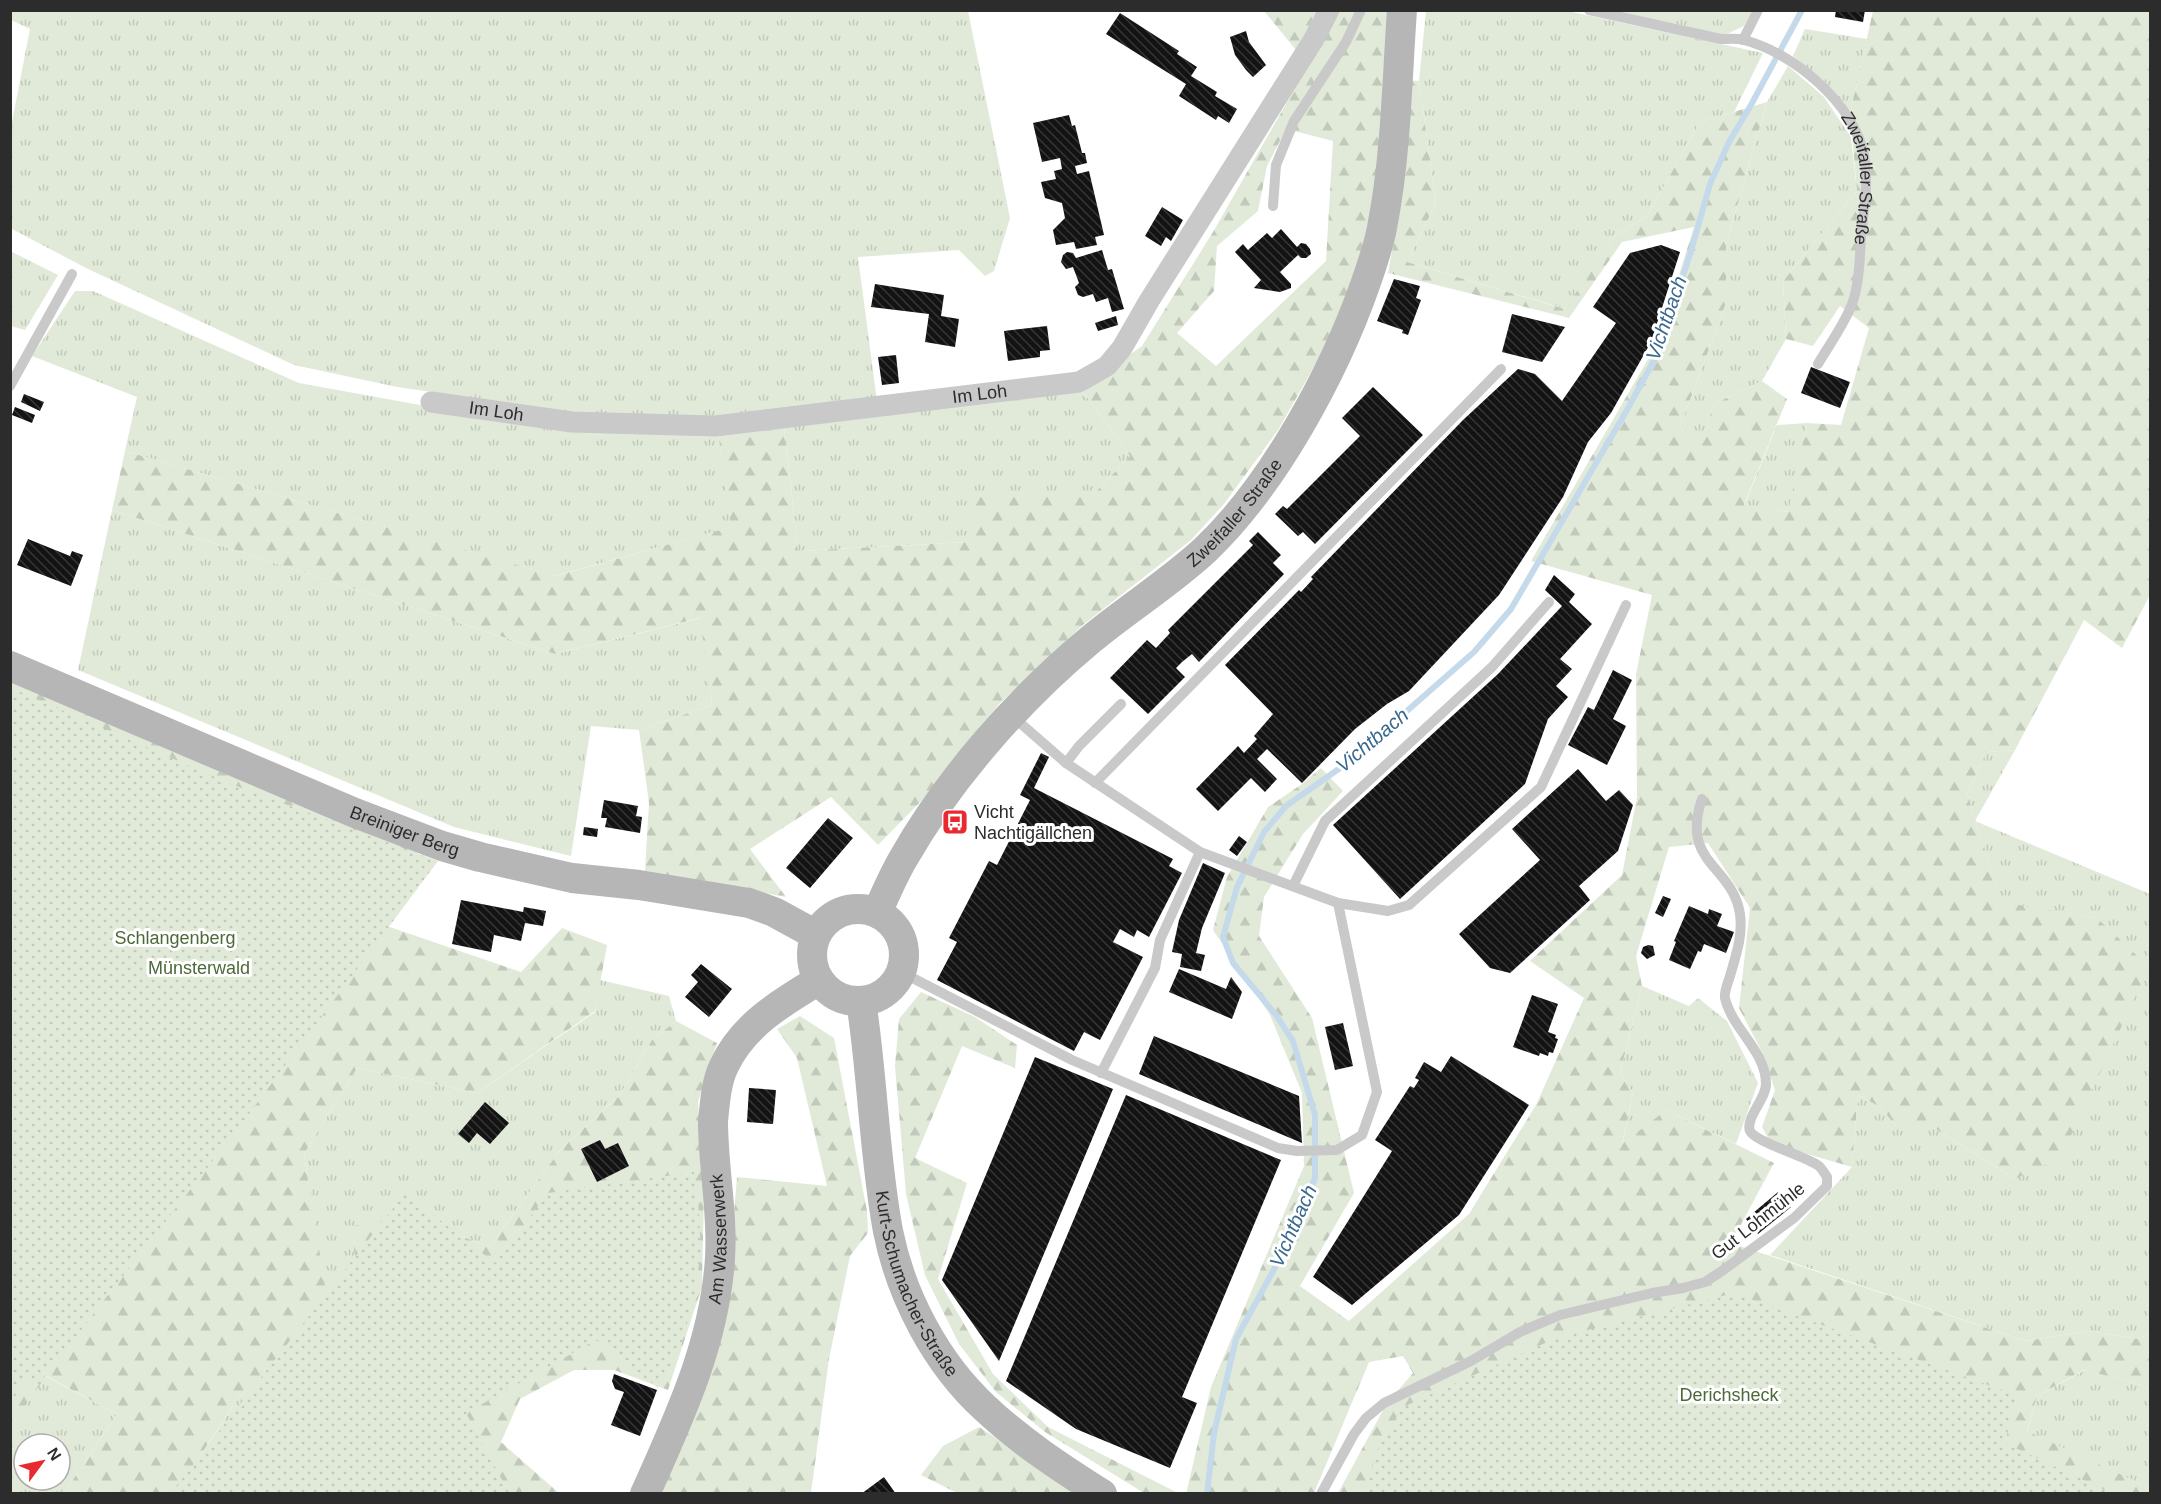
<svg xmlns="http://www.w3.org/2000/svg" width="2161" height="1504" viewBox="0 0 2161 1504" font-family="Helvetica,sans-serif">
<defs>
<pattern id="grass-tufts" width="24" height="20" patternUnits="userSpaceOnUse" patternTransform="scale(1.5)"><rect width="24" height="20" fill="#e1ead8"/><path d="M3 7l-1-3M5 7V3M7 7l1-3M15 17l-1-3M17 17v-4M19 17l1-3" fill="none" stroke="#c1c9ba"/></pattern>
<pattern id="forest-firs" width="22" height="20" patternUnits="userSpaceOnUse" patternTransform="scale(1.5)"><rect width="22" height="20" fill="#e1ead8"/><path d="M5 1l3.5 6h-7zM16 11l3.5 6h-7z" fill="#c1c9ba"/></pattern>
<pattern id="park-dots" width="8" height="8" patternUnits="userSpaceOnUse" patternTransform="scale(1.5)"><rect width="8" height="8" fill="#e1ead8"/><path d="M2 2h.1M6 6h.1" fill="none" stroke="#c1c9ba" stroke-width="1.8" stroke-linecap="round"/></pattern>
<pattern id="building-back-hatch" width="6" height="6" patternUnits="userSpaceOnUse" patternTransform="scale(1.5)"><rect width="6" height="6" fill="#131313"/><path d="M-1 5l2 2M0 0l6 6M5-1l2 2" fill="none" stroke="#363636"/></pattern>
</defs>
<rect width="100%" height="100%" fill="#fff"/>
<path fill="url(#grass-tufts)" fill-rule="evenodd" d="M11,10L968,11L1010,218L994,271L985,276L959,250L858,257L877,401L699,419L568,412L397,387L294,365L88,269L10,228L11,127L30,29L11,20Z
M1426,11H1567L1763,53L1734,112L1700,122L1647,216L1615,235L1566,309L1407,262L1436,203L1419,81Z
M1617,11H1752L1744,26L1725,35Z
M1805,29L1867,39L1850,113L1824,81L1793,56Z
M1788,66L1824,97L1851,137L1857,191L1783,281L1786,339L1762,381L1714,404L1702,440L1680,427L1726,303V245L1767,102Z
M10,251L58,275L25,330L11,326Z
M75,291H93L299,383L464,413L718,432L732,527L554,576L125,451L137,397L32,356Z
M1081,389L1130,456L1091,497H971L969,542L798,551L784,426Z
M1807,423L1789,512L1744,506L1777,425Z
M112,510L555,654L701,618L712,705L639,730L591,726L571,856L454,827L78,670Z
M2015,750L1975,821L2150,894V1333L2139,1339L2088,1331L2026,1341L1770,1255L1852,1167L1858,1095L1880,1107L1896,1126H1931L2015,1179L2097,918L2001,903L1967,793L1987,752Z
M600,980L669,996L676,1021L652,1040L619,1096L561,1149L489,1247L413,1217L381,1309L176,1494L238,1398L330,1324L304,1154L357,1068L477,1093L595,1012Z
M1642,986L1689,1006L1698,998L1727,1021L1758,1083L1736,1144L1666,1110L1622,1145L1633,1093L1620,1073Z
M2085,1370L2142,1385L2150,1390V1488L2027,1432L2037,1396Z
M45,1376L117,1414L64,1493L11,1494V1426ZM24,1444H60V1480H24Z"/>
<path fill="url(#forest-firs)" fill-rule="evenodd" d="M1264,11H1323L1301,56Z
M1339,11H1389L1386,102L1370,222L1342,312L1323,351L1278,430L1224,504L1191,540L1083,625L999,704L941,781L878,845L831,797L750,849L786,897L645,871L649,803L639,730L712,705L700,618L555,654L112,510L125,451L555,576L731,527L718,432L784,426L798,551L968,542L970,497H1091L1130,456L1081,389L1142,346L1213,232ZM1286,129L1333,141L1326,261L1216,366L1177,333L1214,291L1217,246L1258,211L1267,166Z
M1873,11H2150V595L2122,648L2084,620L2015,750L1987,752L1967,793L2001,902L2097,918L2149,967L2061,1157L2015,1179L1931,1126H1896L1880,1107L1858,1095L1852,1167L1790,1149L1768,1138L1762,1127L1775,1090L1762,1052L1739,1008L1750,908L1708,843L1669,847L1636,956L1642,986L1620,1073L1633,1093L1622,1144L1666,1110L1774,1163L1731,1243L2026,1341L2088,1331L2139,1339L2150,1333V1390L2142,1385L2084,1370L2037,1396L2027,1431L2150,1488V1493H1338L1387,1403L1413,1373L1403,1356L1369,1362L1314,1493L1186,1494L1211,1387L1304,1166L1302,1093L1270,1015L1213,930L1227,877L1268,807L1302,784L1321,768L1343,791L1303,834L1264,897L1259,936L1312,1018L1354,1193L1300,1286L1349,1321L1469,1214L1536,1105L1584,998L1530,961L1622,875L1637,797L1636,674L1652,595L1531,561L1658,342L1694,227L1622,242L1569,318L1388,273L1396,230L1406,80L1419,81L1436,203L1407,262L1565,309L1615,235L1647,216L1700,122L1767,102L1726,245V303L1680,427L1702,439L1714,404L1762,381L1787,399L1744,505L1788,512L1807,423L1841,425L1869,328L1840,306L1813,346L1786,339L1783,281L1857,191L1850,113Z
M11,681L417,851L381,924L521,972L562,928L607,945L595,1011L477,1093L357,1068L304,1154L331,1324L238,1398L176,1493H64L117,1414L46,1376L11,1426Z
M921,992L975,1017L1017,1045L1015,1068L962,1046L915,1158L967,1183L938,1279L993,1374L1048,1427L1178,1493H1144L1045,1432L996,1392L959,1344L925,1275L906,1194L895,1066L899,1019Z
M800,1016L834,1038L867,1211L868,1233L850,1256L829,1359L811,1493L658,1494L727,1297L737,1177L827,1186L797,1058L777,1029Z
M676,1021L717,1043L698,1102L704,1191L702,1287L668,1390L614,1370H574L520,1399L501,1442L559,1493L250,1494L381,1309L355,1255L351,1226L413,1217L489,1247L561,1149L619,1096L652,1040Z
M979,1427L1081,1493H957L921,1475L943,1446Z"/>
<path fill="url(#park-dots)" d="M11,688L231,784L438,861L236,1131L38,1385L27,1378L11,1402Z
M694,1172L698,1201L701,1250L695,1293L681,1346L658,1388L596,1340L466,1413L509,1493H171L405,1193L495,1263L548,1193Z
M1734,1293L2016,1395L2005,1443L2111,1493L1368,1494L1365,1490L1379,1445L1403,1407L1556,1338Z"/>
<g fill="none" stroke-linecap="round" stroke-linejoin="round">
<path stroke="#c4daeb" stroke-width="6" d="M1207,1494L1214,1433L1236,1339L1289,1242L1315,1178V1115L1293,1041L1276,1015L1233,963L1223,937L1237,887L1264,832L1286,806L1350,761L1474,652L1511,609L1627,410L1658,353L1691,251L1710,184L1729,142L1751,105L1802,10"/>
</g>
<path fill="url(#building-back-hatch)" d="M1836,10H1865L1863,22L1835,17Z
M1120,13L1179,51L1177,54L1197,67L1191,76L1217,92L1215,96L1237,109L1229,123L1218,116L1216,120L1179,96L1186,84L1106,34Z
M1246,31L1249,42L1266,65L1253,77L1246,70L1235,55L1230,37Z
M1069,115L1072,126L1075,125L1082,153H1085L1087,163L1075,166L1077,174L1089,171L1104,235L1095,237L1097,245L1076,249L1074,242L1056,245L1053,230L1065,218L1062,203L1045,198L1041,182L1056,179L1054,171L1062,169L1060,158L1042,162L1033,123Z
M1162,207L1183,220L1171,241L1166,237L1161,246L1145,236Z
M1281,229L1297,247L1301,243L1306,244L1310,249L1311,254L1306,258H1301L1298,255L1280,272L1291,284V288L1280,292L1254,288L1261,280L1235,252L1243,244L1248,250L1267,233L1272,238Z
M1661,245L1680,252L1651,342L1611,413L1588,442L1563,497L1499,595L1409,691L1387,704L1355,729L1302,783L1267,749L1257,759L1277,779L1265,792L1251,778L1218,811L1196,789L1238,746L1244,753L1257,739L1254,736L1273,714L1225,665L1299,590L1301,592L1313,579L1311,577L1463,420L1518,369L1535,374L1562,401L1616,323L1593,307L1630,253Z
M1102,250L1108,270L1112,269L1124,309L1112,312L1108,298L1096,302L1093,294L1083,297L1078,295L1075,287L1079,283L1073,267L1066,269L1061,262L1063,255L1067,252L1073,253L1076,258Z
M1394,279L1420,286L1416,298L1421,300L1408,335L1402,333L1403,330L1377,321Z
M875,284L944,295L941,316L959,319L955,347L925,342L929,314L871,307Z
M1512,314L1565,327L1542,362L1502,352Z
M1116,316L1118,325L1098,331L1095,323Z
M1047,326L1050,350L1040,351V357L1008,361L1004,331Z
M896,355L899,383L882,385L878,357Z
M1811,367L1850,382L1840,408L1801,393Z
M1373,387L1423,435L1315,544L1303,532L1298,536L1275,514L1283,506L1287,509L1360,436L1342,418Z
M24,394L44,402L40,411L21,402Z
M15,407L35,415L32,423L12,415Z
M1258,532L1281,555L1273,563L1284,574L1199,662L1192,654L1182,662L1176,668L1185,677L1148,714L1110,678L1147,640L1156,648L1170,633L1168,630L1253,545L1249,541Z
M28,539L70,556L72,551L83,555L71,586L17,565Z
M1554,575L1575,594L1569,602L1592,624L1560,659L1572,669L1556,686L1568,697L1548,719L1525,784L1400,899L1333,825L1498,674L1562,606L1545,590Z
M1613,670L1632,680L1613,719L1626,726L1607,765L1568,745L1588,707L1594,710Z
M1041,753L1049,757L1034,788L1173,859L1169,866L1182,873L1149,937L1137,930L1134,937L1120,929L1113,942L1143,957L1100,1040L1084,1032L1074,1051L937,980L957,942L949,938L989,861L997,865L1030,800L1020,795Z
M1578,769L1606,801L1619,790L1633,805L1618,851L1579,886L1590,900L1510,973L1490,968L1459,934L1540,860L1512,829Z
M604,800L638,806L636,816L642,817L640,833L605,827L607,818H601Z
M828,818L853,838L810,888L786,868Z
M584,827L598,829L597,837L583,835Z
M1239,836L1247,842L1237,856L1229,850Z
M1203,863L1225,873L1202,928L1196,953L1205,955L1201,971L1180,967L1182,954L1172,952L1179,920Z
M1663,896L1671,899L1663,917L1655,913Z
M461,900L523,912L524,907L546,911L543,926L525,923L521,941L494,935L491,952L452,944Z
M1689,906L1708,914L1709,909L1722,914L1717,926L1734,932L1726,953L1704,944L1701,952L1698,951L1690,969L1669,960L1676,942L1674,941Z
M1648,945L1653,946L1655,955L1647,959L1641,953L1643,947Z
M701,964L732,989L709,1017L685,997L698,982L691,975Z
M1179,969L1226,989L1231,977L1242,992L1232,1019L1169,992Z
M1532,995L1558,1004L1548,1032L1556,1035L1555,1038L1558,1039L1553,1053L1549,1052L1548,1056L1540,1053L1539,1056L1513,1047Z
M1343,1023L1353,1066L1335,1070L1325,1027Z
M1154,1036L1299,1096L1302,1143L1139,1074Z
M1451,1056L1529,1105L1459,1215L1352,1305L1313,1277L1392,1151L1375,1140L1410,1086L1414,1088L1419,1080L1415,1078L1424,1062L1441,1072Z
M1035,1057L1113,1089L999,1361L942,1280Z
M749,1088L776,1090L773,1124L747,1122Z
M1126,1095L1281,1160L1182,1397L1197,1403L1170,1468L1076,1429L1006,1381Z
M485,1102L509,1123L490,1144L477,1133L469,1143L458,1134Z
M600,1140L605,1149L618,1143L629,1166L597,1182L581,1149Z
M1778,1192L1791,1207L1758,1234L1746,1219Z
M614,1374L657,1390L640,1436L611,1425L624,1392L615,1389L612,1381Z
M884,1477L896,1494H861Z"/>
<g fill="none" stroke-linecap="round" stroke-linejoin="round">
<g stroke="#c9c9c9" stroke-width="10">
<path id="s1" d="M1589,10L1721,39C1728,39 1737,38 1744,40C1794,53 1853,103 1864,155C1869,182 1864,210 1861,237C1860,257 1859,286 1852,304C1844,325 1829,345 1818,364"/>
<path d="M1743,40L1758,10"/>
<path d="M1273,206L1276,165L1294,121L1346,42L1361,10"/>
<path d="M10,386L72,274"/>
<path d="M1011,715L1066,763L1200,852L1338,903L1388,911L1409,905L1541,787L1626,605"/>
<path d="M1066,763L1079,746L1121,704"/>
<path d="M1095,783L1501,369"/>
<path d="M1293,886L1325,821L1492,667L1549,602"/>
<path d="M901,972L1072,1060L1278,1148L1297,1151L1337,1150L1362,1135L1377,1092L1338,903"/>
<path d="M1101,1073L1155,968L1160,940L1200,852"/>
<path d="M1321,1494L1354,1434L1366,1418L1384,1403L1471,1361L1520,1332L1560,1315L1652,1293L1683,1288L1705,1282L1722,1271L1794,1218L1827,1186V1177C1825,1174 1822,1169 1819,1166C1805,1156 1755,1142 1750,1131C1745,1118 1766,1099 1766,1084C1766,1051 1732,1029 1725,998C1724,991 1728,983 1730,976C1736,955 1743,936 1740,914C1732,864 1680,864 1702,799"/>
</g>
<path stroke="#c9c9c9" stroke-width="21" id="s2" d="M431,402L572,422L715,426L1079,382L1107,366L1122,348L1149,301L1314,39L1329,10"/>
<g stroke="#b6b6b6" stroke-width="30">
<path id="s3" d="M10,666L355,813L442,846L480,857L572,878L639,885L749,903L774,912L816,935"/>
<circle cx="858" cy="955" r="46"/>
<path id="s4" d="M877,913C885,895 893,876 903,859C949,778 1018,700 1090,640C1127,609 1171,582 1206,549C1274,484 1334,373 1365,285C1372,265 1380,243 1383,222C1396,154 1397,80 1402,10"/>
<path id="s5" d="M861,1001C873,1078 874,1156 888,1231C901,1296 936,1363 985,1408C1020,1441 1061,1468 1102,1494"/>
<path id="s6" d="M645,1494C679,1418 715,1342 720,1258C723,1213 713,1167 713,1121C715,1103 716,1082 724,1066C743,1025 781,1003 819,980"/>
</g>
</g>
<defs>
<symbol id="bus-square" viewBox="-11 -11 22 22"><rect x="-9" y="-9" width="18" height="18" rx="4" fill="#e82930" stroke="#fff"/><path d="M-5-6H5V4H4V6H2V4H-2V6H-4V4H-5ZM-3.5-4V0h7V-4ZM-3.5 1.2v1.5H-2V1.2ZM2 1.2v1.5H3.5V1.2Z" fill="#fff"/></symbol>
</defs>
<g fill-rule="evenodd">
<use href="#bus-square" x="940" y="807" width="30" height="30"/>
</g>
<g text-anchor="middle" dominant-baseline="central" stroke-width="6" stroke-linejoin="round" paint-order="stroke">
<g font-size="18" fill="#2c2c2c" stroke="#fff">
<text stroke="none"><textPath href="#s1" startOffset="354">Zweifaller Straße</textPath></text>
<text stroke="none"><textPath href="#s2" startOffset="552">Im Loh</textPath></text>
<text stroke="none"><textPath href="#s2" startOffset="66">Im Loh</textPath></text>
<text stroke="none"><textPath href="#s4" startOffset="543">Zweifaller Straße</textPath></text>
<text stroke="none"><textPath href="#s3" startOffset="428">Breiniger Berg</textPath></text>
<text transform="translate(1758 1221) rotate(-38)">Gut Lohmühle</text>
<text stroke="none"><textPath href="#s6" startOffset="268">Am Wasserwerk</textPath></text>
<text stroke="none"><textPath href="#s5" startOffset="291">Kurt-Schumacher-Straße</textPath></text>
</g>
<g font-size="18" fill="#2c2c2c" stroke="#fff" text-anchor="start">
<text x="974" y="812">Vicht<tspan x="974" dy="21">Nachtigällchen</tspan></text>
</g>
<g font-size="18" fill="#4d6839" stroke="#fff">
<text x="175" y="938">Schlangenberg</text>
<text x="199" y="968">Münsterwald</text>
<text x="1729" y="1395">Derichsheck</text>
</g>
<g font-size="20" font-style="italic" fill="#396a8e" stroke="#fff">
<text transform="translate(1666 318) rotate(-71)">Vichtbach</text>
<text transform="translate(1372 740) rotate(-40)">Vichtbach</text>
<text transform="translate(1293 1226) rotate(-66)">Vichtbach</text>
</g>
</g>
<rect width="2161" height="1504" fill="none" stroke="#2c2c2c" stroke-width="24"/>
<g transform="translate(42 1462) rotate(57)"><circle r="28" fill="#ffffff" stroke="#ababab" stroke-width="1.5"/>
<path d="M0-4.5L10 22L0 15L-10 22Z" fill="#e82930"/>
<text y="-9" font-size="16" font-weight="bold" text-anchor="middle" fill="#2c2c2c">N</text>
</g>
</svg>
